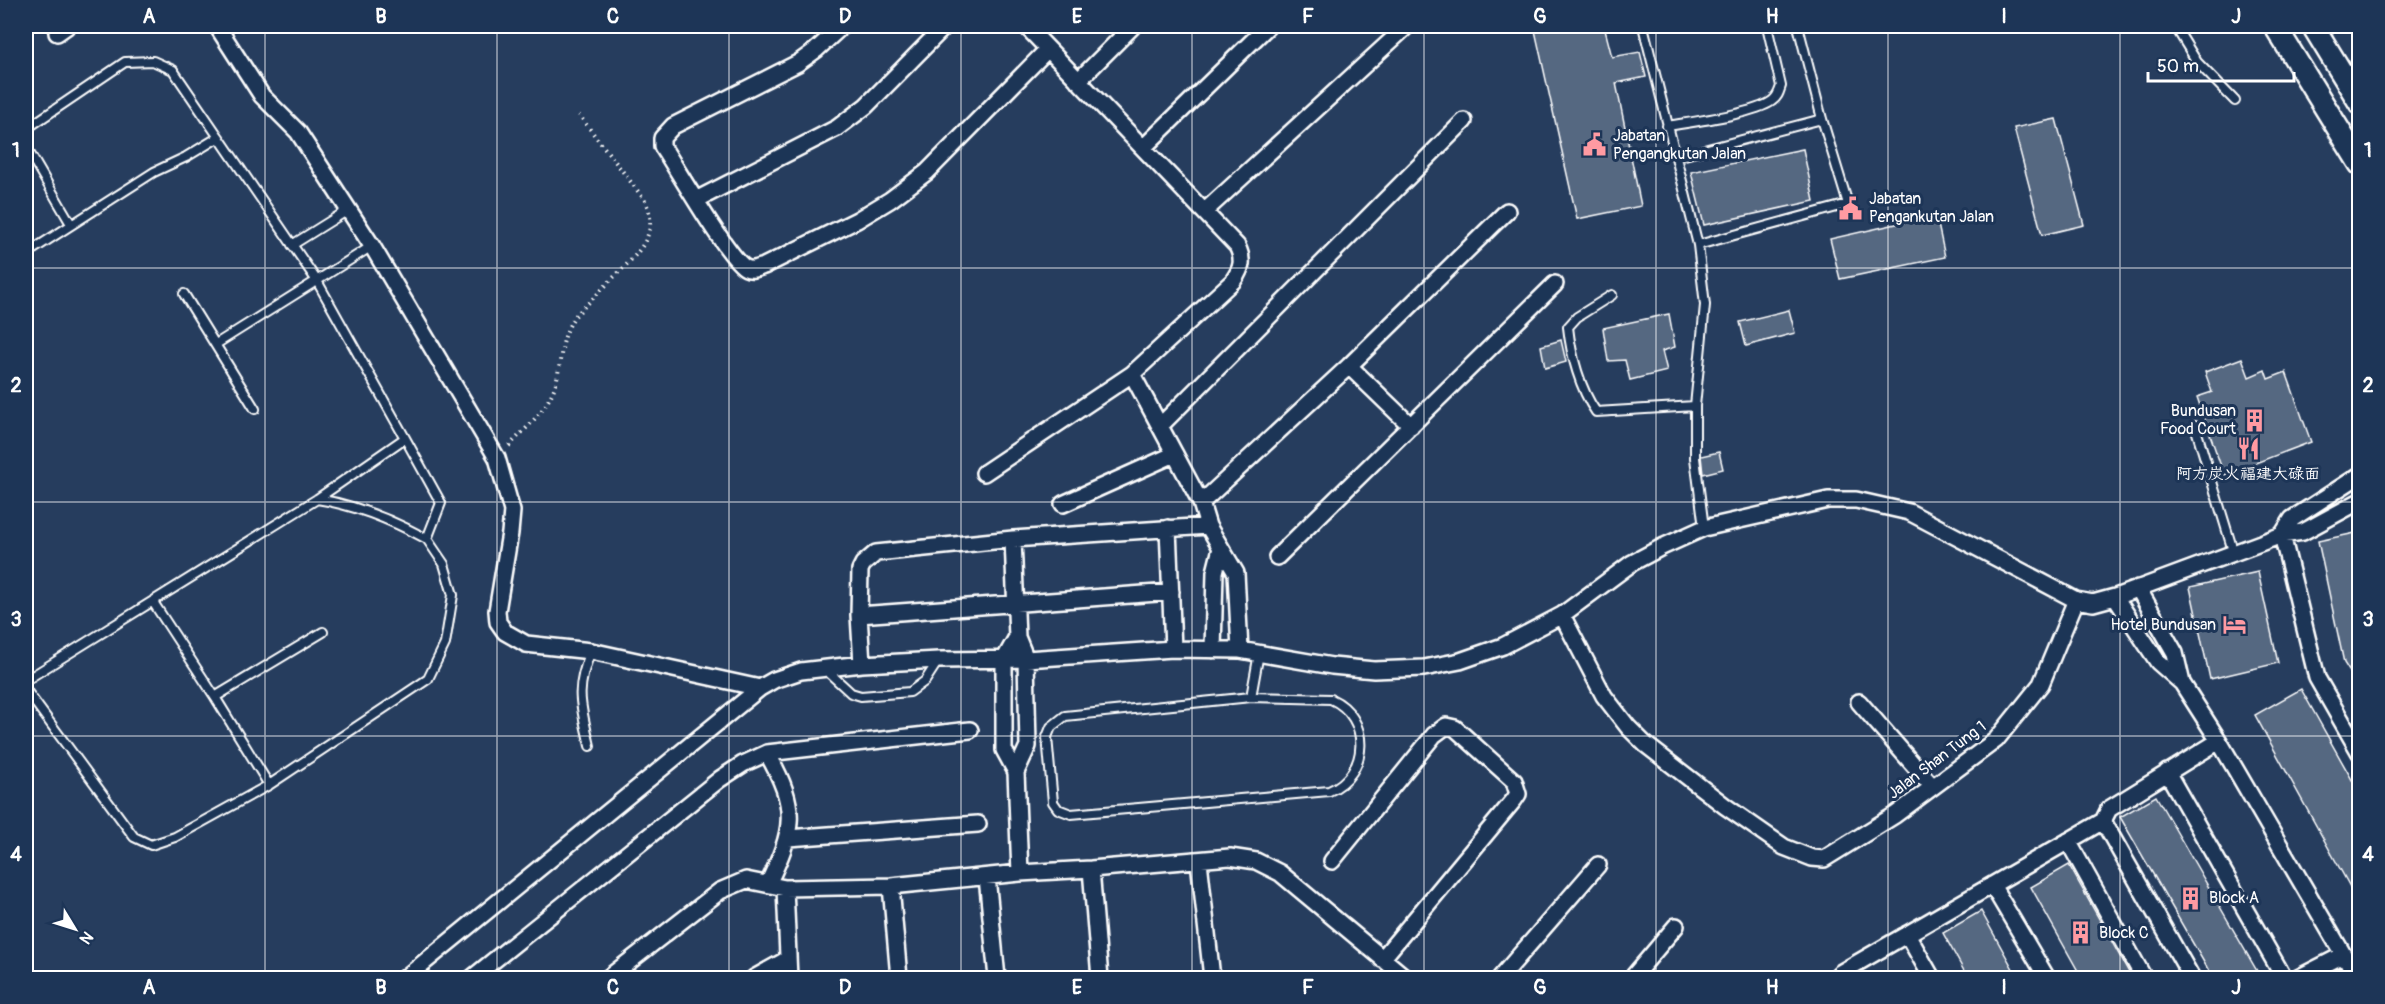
<svg xmlns="http://www.w3.org/2000/svg" width="2385" height="1004" viewBox="0 0 2385 1004" font-family="Pangolin,'LXGW WenKai TC',sans-serif">
<rect width="100%" height="100%" fill="#263d5e"/>
<filter id="ink" filterUnits="userSpaceOnUse"><feTurbulence type="fractalNoise" baseFrequency=".0167" numOctaves="2"/><feDisplacementMap in="SourceGraphic" scale="12" xChannelSelector="R" yChannelSelector="G"/><feConvolveMatrix kernelMatrix="1 2 1 2 8 2 1 2 1" color-interpolation-filters="sRGB"/></filter>
<g filter="url(#ink)">
<path fill="#556781" stroke="#fff" stroke-width="1.5" d="M1534,26H1604L1612,57L1640,52L1646,77L1616,83L1641,206L1577,219Z
M2056,119L2084,225L2042,235L2014,128Z
M1803,149L1814,201L1704,225L1691,172Z
M1936,215L1945,257L1840,279L1830,239Z
M1789,310L1795,333L1746,346L1740,322Z
M1669,314L1675,347L1662,351L1667,371L1630,380L1625,360L1608,361L1603,328Z
M1561,340L1566,362L1545,368L1541,346Z
M2242,358L2249,377L2265,370L2268,379L2286,372L2311,442L2224,475L2197,397L2212,392L2205,372Z
M1719,452L1723,469L1703,474L1701,456Z
M2360,532V688L2344,663L2318,541Z
M2258,572L2278,663L2210,679L2190,587Z
M2301,689L2360,794V905L2255,715Z
M2156,796L2261,978H2213L2120,817Z
M2069,865L2132,978H2082L2031,887Z
M1981,911L2018,978H1968L1943,933Z"/>
<g fill="none" stroke-linecap="round" stroke-linejoin="round">
<defs>
<path id="service" d="M1643,26L1698,245L1705,305L1695,406V458L1704,528
M2175,26L2197,62L2235,101
M1667,126C1691,122 1754,114 1772,101C1778,97 1779,92 1781,86L1767,26
M26,129L125,62L153,61L173,70L317,281L405,438L317,499L26,680
M26,147L71,224
M1677,157L1822,119
M292,245L348,210
M1698,245L1848,204L1822,119L1798,26
M26,254L154,172L186,157L219,137
M184,294L255,409
M1612,295L1577,317L1568,327C1571,355 1580,389 1596,412L1695,406
M216,344L372,246
M2195,426L2234,554
M317,499C356,505 392,520 427,539
M153,602L215,697L269,785
M825,669L851,693L861,696L910,692L925,681L938,661
M26,690L134,837L151,845L175,837L269,785L428,679L445,644L453,595L444,564L427,539L441,503L405,438
M215,697L323,632
M1251,697L1331,699C1371,717 1370,774 1329,791L1071,814L1058,809L1053,802L1047,737L1051,727L1065,716Z
M1251,697L1259,653
M590,746C581,705 574,692 591,651"/>
<path id="minor" d="M217,26L262,96L298,132L372,246L497,458L512,511L510,533L497,611L498,622L505,632L526,644L591,651L760,688
M842,26L816,50L798,63L673,126L662,138V146C676,167 729,260 746,268C752,271 758,268 764,266L857,220L890,200L927,172L1048,49
M57,33L67,26
M1078,81L1133,26
M1144,147L1268,26
M696,200L837,128L866,106L945,26
M1205,211L1407,26
M1349,366L1411,426
M1132,374L1201,503L1208,526L1236,573L1240,650
M1160,426L1464,121
M984,473L1132,374L1233,281C1242,268 1244,260 1237,246L1026,26
M2360,475L2292,519L2282,535L2317,678L2360,753
M1201,503L1349,366L1507,211
M1063,504L1175,454
M1168,528L1173,649
M1013,539L1017,637L1026,659L1028,746L1016,772
M1277,557L1555,284
M2138,588L2175,653L2182,683
M2115,597L2158,662L2182,683L2219,741L2357,978
M859,615L1171,592
M1562,615L1604,696L1628,727L1645,744L1725,806L1784,847L1812,858L1824,859L1895,815L1996,740L2041,684L2076,600
M1017,637L1004,660V750L1016,772L1020,873
M1213,650L1215,572L1221,548
M862,664L859,615L860,570L863,564L876,553L1013,539L1208,526
M1859,702L1932,786
M767,753C799,809 794,829 768,884
M2167,772L2284,978
M788,838L978,824
M2068,841L2144,978
M1199,861L1212,978
M1332,861L1434,735L1446,726L1455,728L1514,781L1518,794L1514,800L1382,959
M1091,869L1100,978
M987,877L997,978
M1992,885L2047,978
M891,886L899,978
M785,888L789,978
M1907,934L1932,978
M405,978L760,688L774,680L801,671L862,664L939,660L1026,659L1173,649L1240,650L1332,666L1374,670L1424,668L1460,661L1503,646L1562,615L1632,563L1662,547L1704,528L1828,500H1856L1909,512L2076,600L2093,603L2115,597L2282,535L2303,532L2360,501
M472,978L720,779L743,764L767,753L970,730
M608,978L720,891L746,880L785,888L891,886L1020,873L1091,869L1230,857L1256,861L1280,873L1406,978
M754,978L788,959
M1500,978L1598,865
M1632,978L1676,926
M1835,978L1840,973L2103,821
M2192,978L2103,821L2109,809L2219,741
M2298,978L2343,955"/>
<path id="secondary" d="M2275,26L2360,164
M2313,26L2360,103"/>
</defs>
<use href="#service" stroke="#fff" stroke-width="12"/>
<use href="#minor" stroke="#fff" stroke-width="20"/>
<use href="#secondary" stroke="#fff" stroke-width="26"/>
<path stroke="#fff" stroke-width="4" stroke-dasharray="1.5 4.5" stroke-linecap="butt" d="M509,446C527,427 548,409 556,383C562,359 560,337 575,316C587,304 600,292 612,279C635,256 663,234 644,199L579,115"/>
<use href="#service" stroke="#1d3557" stroke-width="8"/>
<use href="#minor" stroke="#1d3557" stroke-width="15"/>
<use href="#secondary" stroke="#1d3557" stroke-width="21"/>
</g>
</g>
<path fill="none" stroke="#fff" stroke-width="1.5" stroke-opacity="0.55" d="M265,26V978M497,26V978M729,26V978M961,26V978M1192,26V978M1424,26V978M1656,26V978M1888,26V978M2120,26V978M26,268H2360M26,502H2360M26,736H2360"/>
<defs>
<symbol id="civic-bare" viewBox="-9 -9 18 18"><path d="M-.6-6.5H3V-4.5H.6V-3L4-1V1h2V6H-6V1h2V-1L-.6-3ZM-1.2 2.5V6h2.4V2.5Z" fill="#ff9aa2" stroke="#1d3557" stroke-width="2.5" paint-order="stroke"/></symbol>
<symbol id="building-bare" viewBox="-9 -9 18 18"><path d="M-4-6H4V6H1V3H-1V6H-4ZM-2.5-4.3h1.7v1.8h-1.7ZM.8-4.3h1.7v1.8H.8ZM-2.5-1h1.7V.8h-1.7ZM.8-1h1.7V.8H.8Z" fill="#ff9aa2" stroke="#1d3557" stroke-width="2.5" paint-order="stroke"/></symbol>
<symbol id="restaurant-bare" viewBox="-9 -9 18 18"><path d="M-5-6h1v4h1v-4h1v4h1v-4h1v5L-1.5 .5V6h-2V.5L-5-1ZM5-6V6H3V1.5H1.5Q1.5-4 5-6Z" fill="#ff9aa2" stroke="#1d3557" stroke-width="2.5" paint-order="stroke"/></symbol>
<symbol id="hotel-bare" viewBox="-9 -9 18 18"><path d="M-6-4.5h1.5V1H6V5H4.5V3h-9V5H-6ZM-4 0a1.8 1.8 0 1 1 3.6 0ZM.5 0V-2.5h3Q6-2.5 6 0Z" fill="#ff9aa2" stroke="#1d3557" stroke-width="2.5" paint-order="stroke"/></symbol>
</defs>
<g fill-rule="evenodd">
<use href="#civic-bare" x="1578" y="128" width="33" height="33"/>
<use href="#civic-bare" x="1834" y="192" width="33" height="33"/>
<use href="#building-bare" x="2238" y="404" width="33" height="33"/>
<use href="#restaurant-bare" x="2232" y="432" width="33" height="33"/>
<use href="#hotel-bare" x="2218" y="608" width="33" height="33"/>
<use href="#building-bare" x="2174" y="882" width="33" height="33"/>
<use href="#building-bare" x="2064" y="916" width="33" height="33"/>
</g>
<g text-anchor="middle" dominant-baseline="central" stroke-width="6" stroke-linejoin="round" paint-order="stroke">
<g font-size="16" fill="#fff" stroke="#1d3557" text-anchor="start">
<text x="1613" y="136">Jabatan<tspan x="1613" dy="18">Pengangkutan Jalan</tspan></text>
<text x="1869" y="199">Jabatan<tspan x="1869" dy="18">Pengankutan Jalan</tspan></text>
<text x="2236" y="411" text-anchor="end">Bundusan<tspan x="2236" dy="18">Food Court</tspan></text>
<text x="2248" y="474" text-anchor="middle">阿方炭火福建大碌面</text>
<text x="2216" y="625" text-anchor="end">Hotel Bundusan</text>
<text x="2209" y="898">Block A</text>
<text x="2099" y="933">Block C</text>
</g>
<g font-size="16" fill="#fff" stroke="#1d3557">
<text transform="translate(1937 760) rotate(-37)">Jalan Shan Tung 1</text>
</g>
</g>
<rect width="2385" height="1004" fill="none" stroke="#1d3557" stroke-width="66"/>
<g transform="translate(75 929) rotate(128)" stroke="#1d3557" stroke-width="4.5" paint-order="stroke">
<path d="M0-4.5L10 22L0 15L-10 22Z" fill="#ffffff"/>
<text y="-9" font-size="16" font-weight="bold" text-anchor="middle" fill="#ffffff">N</text>
</g>
<path d="M2148 72v9h146v-9" fill="none" stroke="#ffffff" stroke-width="3"/>
<text x="2157" y="72" font-size="18" fill="#ffffff" stroke="#1d3557" stroke-width="4.5" paint-order="stroke">50 m</text>
<rect x="33" y="33" width="2319" height="938" fill="none" stroke="#fff" stroke-width="2"/>
<g font-size="20" text-anchor="middle" font-weight="bold" fill="#fff">
<text x="149" y="23">A</text>
<text x="381" y="23">B</text>
<text x="613" y="23">C</text>
<text x="845" y="23">D</text>
<text x="1077" y="23">E</text>
<text x="1308" y="23">F</text>
<text x="1540" y="23">G</text>
<text x="1772" y="23">H</text>
<text x="2004" y="23">I</text>
<text x="2236" y="23">J</text>
<text x="16" y="157">1</text>
<text x="2368" y="157">1</text>
<text x="16" y="392">2</text>
<text x="2368" y="392">2</text>
<text x="16" y="626">3</text>
<text x="2368" y="626">3</text>
<text x="16" y="861">4</text>
<text x="2368" y="861">4</text>
<text x="149" y="994">A</text>
<text x="381" y="994">B</text>
<text x="613" y="994">C</text>
<text x="845" y="994">D</text>
<text x="1077" y="994">E</text>
<text x="1308" y="994">F</text>
<text x="1540" y="994">G</text>
<text x="1772" y="994">H</text>
<text x="2004" y="994">I</text>
<text x="2236" y="994">J</text>
</g>
</svg>
